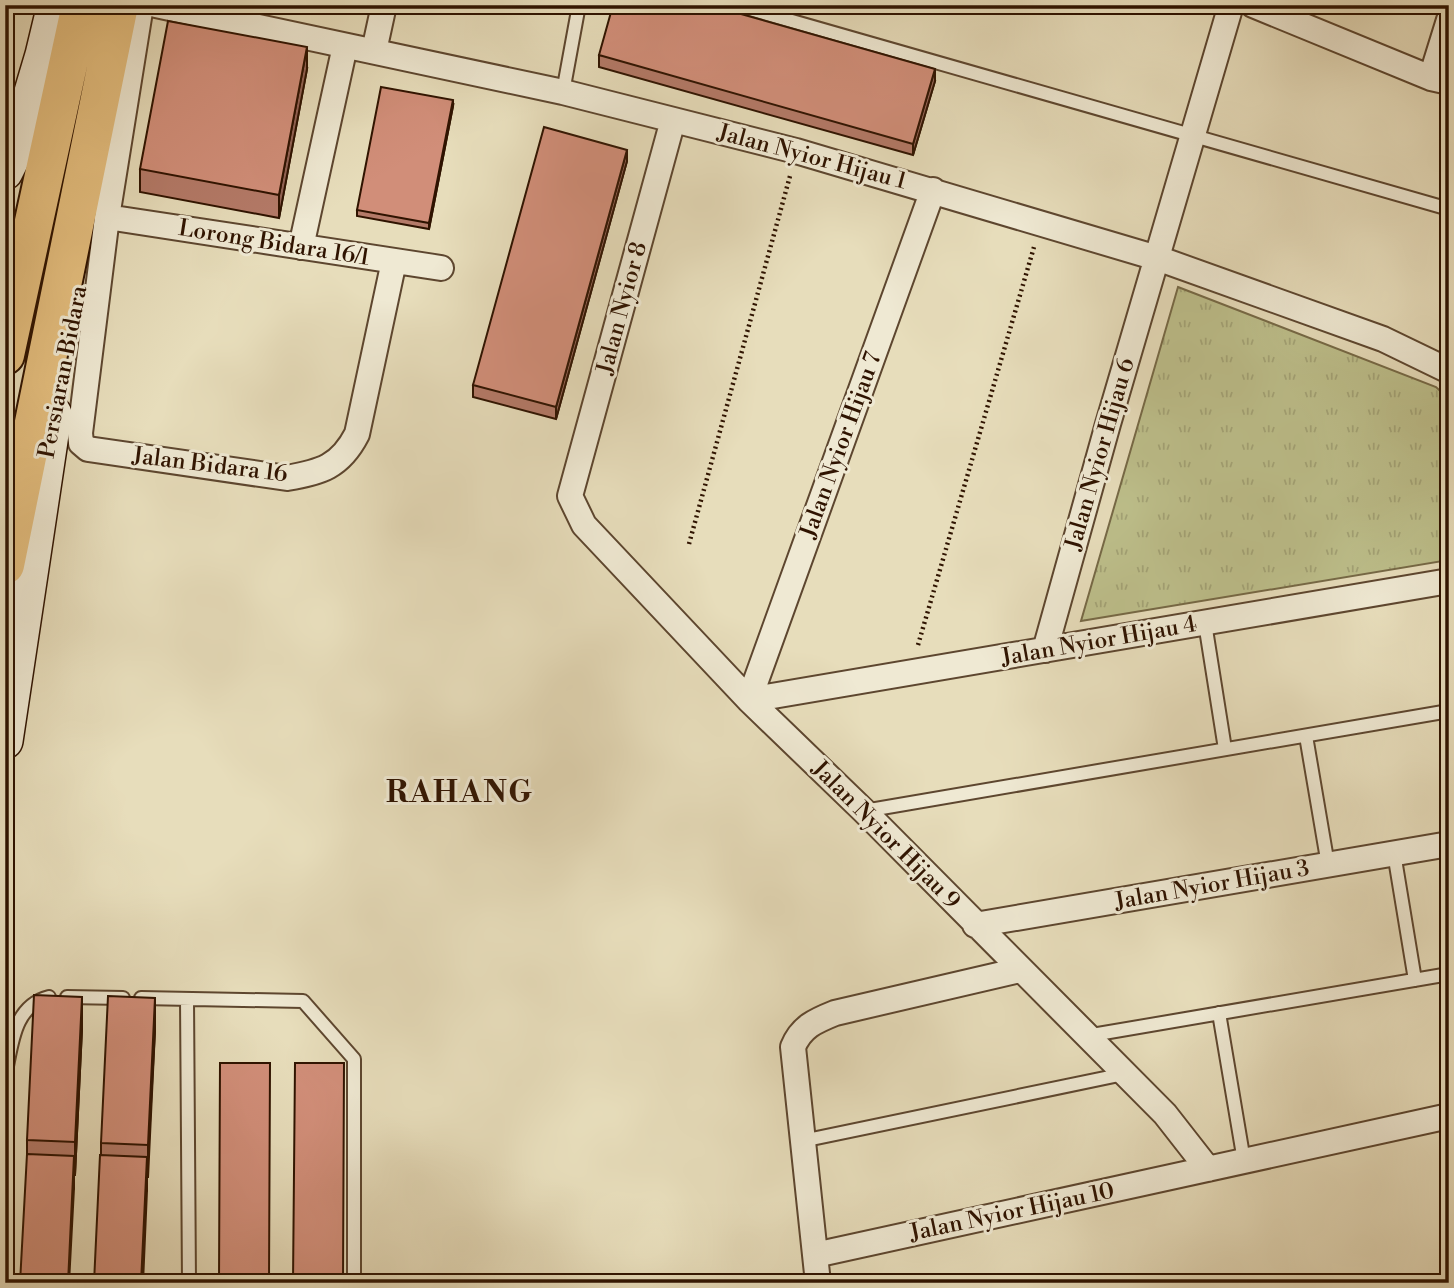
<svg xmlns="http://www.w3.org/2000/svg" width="1454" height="1288" viewBox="0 0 1454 1288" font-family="'Libre Bodoni',serif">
<defs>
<pattern id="grass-tufts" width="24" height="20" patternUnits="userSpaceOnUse" patternTransform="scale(1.75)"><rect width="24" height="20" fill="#bdbf8b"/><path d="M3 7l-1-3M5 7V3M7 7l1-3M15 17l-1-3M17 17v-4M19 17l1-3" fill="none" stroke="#a3a376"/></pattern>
</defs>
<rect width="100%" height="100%" fill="#e7ddbb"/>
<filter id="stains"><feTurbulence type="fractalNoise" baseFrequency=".00286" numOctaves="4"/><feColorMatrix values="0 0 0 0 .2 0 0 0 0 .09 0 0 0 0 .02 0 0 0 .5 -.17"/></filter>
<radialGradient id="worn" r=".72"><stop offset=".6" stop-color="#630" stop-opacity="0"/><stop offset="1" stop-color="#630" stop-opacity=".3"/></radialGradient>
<path fill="url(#grass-tufts)" stroke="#766946" stroke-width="2" d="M1178,287L1436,387L1449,399V560L1081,621Z"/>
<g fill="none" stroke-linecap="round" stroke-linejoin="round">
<defs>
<path id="service" d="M736,5L1449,209
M563,92L579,5
M1205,623L1225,749
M1306,736L1328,865
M864,811L1449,711
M1394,853L1415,980
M67,997L123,998
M141,998L303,1001L354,1059V1283
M187,999L189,1283
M1219,1013L1244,1161
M1086,1036L1449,974
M5,1076C12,1045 13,1006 49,997
M802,1141L1124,1074"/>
<path id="minor" d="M141,5L107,217L80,433L81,443L88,449L287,478C321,472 340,467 357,434L394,261
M156,5L563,92L796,151L1157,258L1383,339L1449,371
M1253,5L1431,78L1449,82
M374,51L384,5
M1431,78L1449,20
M673,120L570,496L584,525L749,700L864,811L1165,1114L1208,1169
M107,217L441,268
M301,247L345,46
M1045,650L1108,424L1231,5
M749,700L1449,581
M749,700L933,190
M975,925L1449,844
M815,1255L1449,1116
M818,1283L793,1047C801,1027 815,1021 835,1013L1020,970"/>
<path id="secondary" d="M5,172L13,156L43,55L55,5
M5,741L54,414"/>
<path id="primary" d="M5,355L81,5
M5,565L119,5"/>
</defs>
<use href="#service" stroke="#5d462f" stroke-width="16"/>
<use href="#minor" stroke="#5d462f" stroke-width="28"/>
<use href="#secondary" stroke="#2f1300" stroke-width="38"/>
<use href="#primary" stroke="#2f1300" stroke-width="42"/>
<path stroke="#2f1300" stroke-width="4.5" stroke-dasharray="2 3.5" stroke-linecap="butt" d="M689,544L790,176
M918,645L1034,247"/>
<use href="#service" stroke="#efe9d3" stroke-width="12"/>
<use href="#minor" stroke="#efe9d3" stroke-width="24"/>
<use href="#secondary" stroke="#efe9d3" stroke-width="35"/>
<use href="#primary" stroke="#e4be7e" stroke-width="38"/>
</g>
<path fill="#b47a68" stroke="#2f1300" stroke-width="2" d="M599,55L935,81L913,155L599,67Z
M307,69L279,218L140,192V169Z
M453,106L429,229L357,216V210Z
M627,161L556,419L473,397V385Z
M82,1029L75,1175H74V1188L27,1154V1140Z
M155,1030L147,1178V1190L101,1155V1143Z"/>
<path fill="#926355" stroke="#2f1300" stroke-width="2" d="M307,47V69L279,218V195Z
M935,69V81L913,155V144Z
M453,100V106L429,229V223Z
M627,150V161L556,419V407Z
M82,997V1029L75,1175V1142Z
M155,998V1030L148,1178V1145Z
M74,1156V1188L69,1283H68Z
M147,1157V1190L143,1283H141Z"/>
<path fill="#d18e79" stroke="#2f1300" stroke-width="2" d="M613,5H709L935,69L913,144L599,55Z
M168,21L307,47L279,195L140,169Z
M381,87L453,100L429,223L357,210Z
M544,127L627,150L556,407L473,385Z
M34,995L82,997L75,1142L27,1140Z
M108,996L155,998L148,1145L101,1143Z
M220,1063H270L269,1283H219Z
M295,1063H344L343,1283H293Z
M27,1154L74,1156L68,1283H20Z
M100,1155L147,1157L141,1283H94Z"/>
<g text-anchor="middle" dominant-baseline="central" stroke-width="6" stroke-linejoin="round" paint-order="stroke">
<g font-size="23" fill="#2f1300" stroke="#efe9d3">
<text transform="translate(812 157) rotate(15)">Jalan Nyior Hijau 1</text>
<text transform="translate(274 243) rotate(9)">Lorong Bidara 16/1</text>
<text transform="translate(622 308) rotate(-75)">Jalan Nyior 8</text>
<text transform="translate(63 372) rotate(-79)">Persiaran Bidara</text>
<text transform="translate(841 445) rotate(-70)">Jalan Nyior Hijau 7</text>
<text transform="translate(1100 454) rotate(-74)">Jalan Nyior Hijau 6</text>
<text transform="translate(210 465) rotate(7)">Jalan Bidara 16</text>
<text transform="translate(1099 641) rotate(-10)">Jalan Nyior Hijau 4</text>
<text transform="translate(886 835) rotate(45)">Jalan Nyior Hijau 9</text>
<text transform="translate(1212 885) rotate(-10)">Jalan Nyior Hijau 3</text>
<text transform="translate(1012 1212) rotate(-12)">Jalan Nyior Hijau 10</text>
</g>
<g font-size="30" font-weight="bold" letter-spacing="2" fill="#2f1300" stroke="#efe9d3">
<text x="460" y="793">RAHANG</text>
</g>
</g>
<rect width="1454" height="1288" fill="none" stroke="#e7ddbb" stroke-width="28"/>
<rect x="7" y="7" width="1440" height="1274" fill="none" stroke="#2f1300" stroke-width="3.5"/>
<rect x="14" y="14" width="1426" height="1260" fill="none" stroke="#2f1300" stroke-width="2"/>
<rect width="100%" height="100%" filter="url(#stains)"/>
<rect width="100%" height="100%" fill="url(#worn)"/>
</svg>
